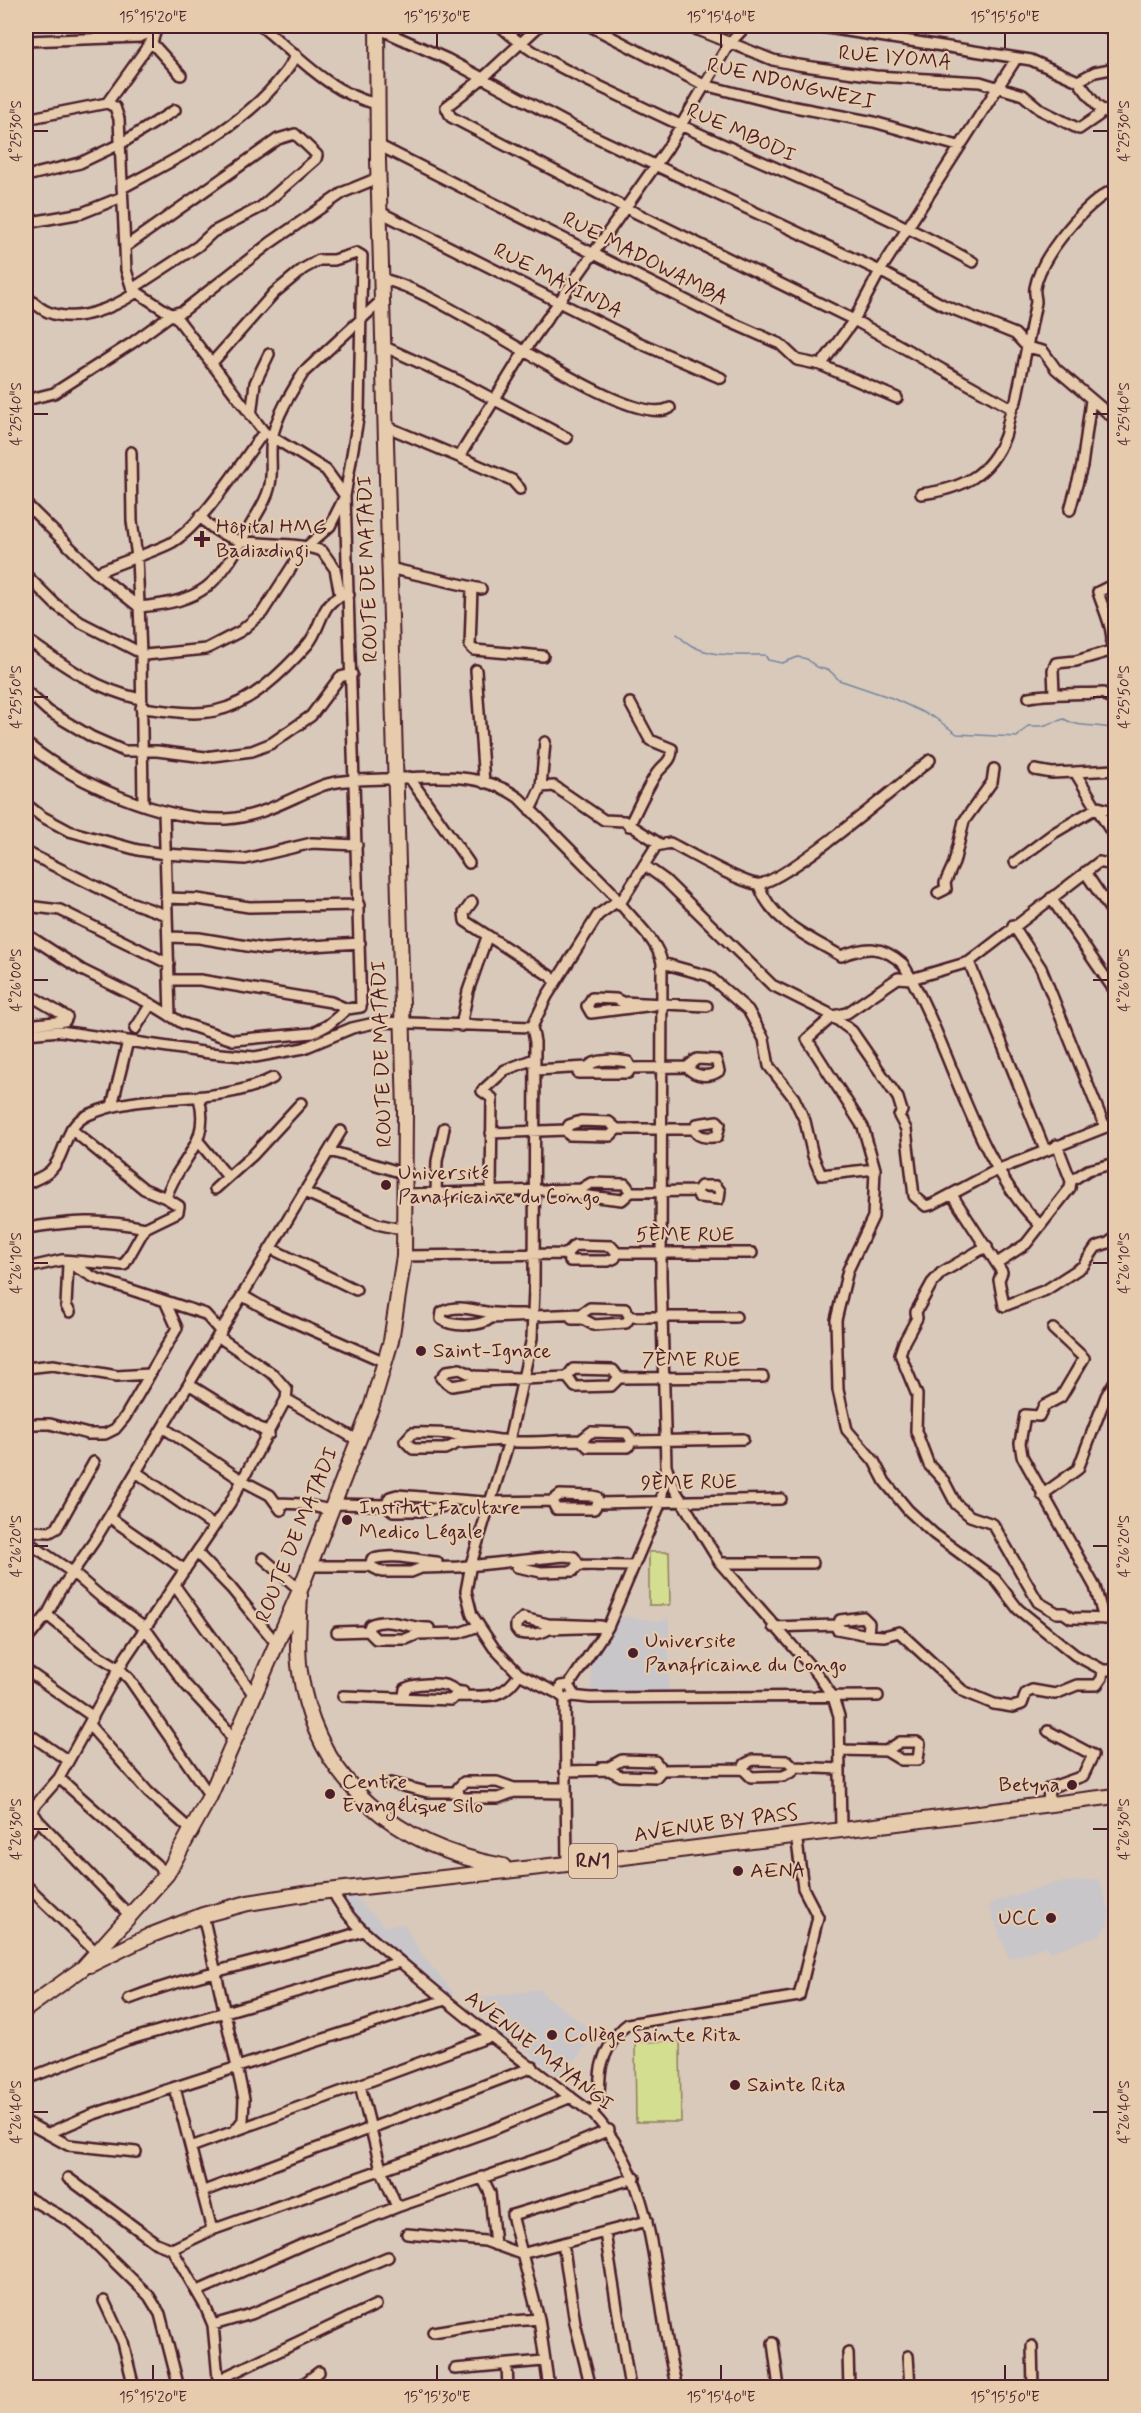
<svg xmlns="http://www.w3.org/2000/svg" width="1141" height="2413" viewBox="0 0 1141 2413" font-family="Mynerve,sans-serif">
<rect width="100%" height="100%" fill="#d9c9ba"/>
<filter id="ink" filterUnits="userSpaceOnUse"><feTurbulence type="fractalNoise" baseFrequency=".0167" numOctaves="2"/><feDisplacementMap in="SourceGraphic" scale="12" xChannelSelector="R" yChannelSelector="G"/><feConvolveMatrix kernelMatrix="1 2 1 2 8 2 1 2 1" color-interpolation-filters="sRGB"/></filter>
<g filter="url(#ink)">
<path fill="#c9c6c9" d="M616,1616L661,1621L669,1618V1691H591V1665Z
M1099,1879L1110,1912L1108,1924L1099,1936L1050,1952L1047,1946L1009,1959L988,1904L1052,1883Z
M353,1895L385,1926L404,1924L422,1954L454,1994L445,1995L364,1930L339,1898Z
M541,1989L542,1993L595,2033L562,2079L510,2038L506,2043L484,2025L488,2019L482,2014L480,1998Z"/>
<path fill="#d3de91" stroke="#8e7e5e" stroke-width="1.5" d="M649,1552H669L670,1605H649Z
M680,2041L681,2122H636L635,2042Z"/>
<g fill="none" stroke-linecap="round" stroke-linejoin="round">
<path stroke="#7487a1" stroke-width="1.5" d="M677,634C699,659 734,655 765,655L768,660L782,663L798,657L807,659L817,667L830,671L839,680L892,698L935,718L957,734L1017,737L1028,726H1042L1064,719C1080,729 1098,723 1116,730"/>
<defs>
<path id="minor" d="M261,26C298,56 329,93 377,104
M500,26C535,59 583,78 626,99C740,156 861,200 973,262
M539,26L483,78L446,107L451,117L624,207L854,320L1011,408
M590,26L704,85L779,104L874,122L958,146
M688,26L773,60L798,65L875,76L980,82L1023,95L1041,110L1079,129L1098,116L1101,110
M815,26L1031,60L1078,81L1095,72L1116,68
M1100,26L1116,31
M377,28L447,59L572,126L880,271L943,305L1015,334L1027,347L1043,351L1056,369L1116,420
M26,41L140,37L156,30L160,26
M151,42L181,75
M1078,81L1097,106L1116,119
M107,103L153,39L156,30
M26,119L107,103L115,107L119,119L126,270L132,289L177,318L264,432L326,470L345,496L361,1007L347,1009L328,1025L313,1033L233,1040L182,1023L151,1004L82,970L26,934
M378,145L721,318L780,344L797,360L821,365L897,398
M26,176L80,163L122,143L175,110
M122,188C179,157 244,127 284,74C289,68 292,61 296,55
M380,212L640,343L721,378
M26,223L82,213L122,197
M125,247L278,139L295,134L317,155L316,159L261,207L213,232L198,246L132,289
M381,279C445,289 626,432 670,408
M26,296C32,301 40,309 48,312C77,324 113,308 137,292
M383,346L457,380L567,438
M821,365L854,320L880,271L1016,59
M26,400L54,393L132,343L172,314L183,311L270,243L344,192L378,178
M251,416L255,383L269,354
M385,426L459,457L525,350L667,149L729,44L746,26
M131,452L132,521L137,557L141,654L143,803
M459,457L512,480L520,489
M921,494C961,489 990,476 1005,436C1009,424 1008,412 1016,401L1036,302C1036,297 1034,292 1035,288C1041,255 1086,202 1116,188
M26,504L96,573L139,607C204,601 217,586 248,530C255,516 265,504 269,489C274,473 269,455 272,439C276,416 292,391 304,372L382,300
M1070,510L1082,466L1091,400
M200,516C233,556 280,536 322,551L335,569L340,595
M389,568L481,589
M96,573C120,562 146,555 169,544C200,529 242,461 264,432
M26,575L55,604L80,622L145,655L206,649L241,631L262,613L302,551L330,526L345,496L359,413L362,256L357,253L334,260H319L303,269L274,293L211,364
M472,587L470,646L474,650L543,656
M26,639C63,665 95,689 140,699
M476,670L484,783
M26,691L48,711L92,737L124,751H157L205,757L252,751L272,743L311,716L340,677L352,674
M1054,693L1053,670L1056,663L1076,661L1110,651C1117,634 1103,609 1098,592L1116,583
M1029,697C1053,693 1078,694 1103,693L1116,703
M141,708C165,710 191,716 215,711C252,703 283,672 308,644C323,626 320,597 349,595
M26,743C74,783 162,821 226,819C262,817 292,797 324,785C342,779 364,780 383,779C427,777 482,770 519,798L611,891C625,915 657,936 662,963L661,1276L666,1466L661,1502L608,1627L569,1685
M1035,770L1052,773L1075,772L1116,840
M1075,772L1116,770
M409,777L469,863
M541,787L554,786L604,820L624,821L660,844
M26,804L41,816L69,831L138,850L165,854L245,859L312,843L357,845
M530,810L541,787L545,742
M164,811L170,1016
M629,826C638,808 646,789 657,773C664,764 672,761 672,749L650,740L630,703
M26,852L119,898L166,915
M1116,860L1108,864L1099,862L969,962L911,979L898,978L847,1013L833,1016L807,1039L863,1127L875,1169L873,1217L848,1270L836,1320L838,1390L847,1430L874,1461L885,1482L908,1510L934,1534L995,1579L1018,1609L1075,1655L1103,1670H1116
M1015,862L1054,833L1098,807L1116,812
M644,865L665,880L772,985L828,1013L852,1031L898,1098L902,1111L899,1116L906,1129L914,1196L926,1206L933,1204L997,1170L1116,1123
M1085,872L1116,918
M759,885C771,922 809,937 841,956C866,946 882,945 903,964C951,1044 973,1159 1039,1224
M938,893L946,889L945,883L954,863L964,821L992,782L994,769
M166,898L197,899L249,907L359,905
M1051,898L1112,987
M472,902L464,913L465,921L550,976L555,982
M619,905L656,846L670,843C690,853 737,881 756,884C779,888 905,780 930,760
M26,906L60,910L169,964
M1013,925L1041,968L1105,1127
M168,937L199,938L265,949L360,943
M969,962L1045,1150
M662,963L709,976L748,1010L764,1039L769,1066L794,1098L805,1121L813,1156L821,1175L875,1169
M170,980H200L331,1002L347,1009
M26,993L67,1017L65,1021L26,1025
M654,1005L591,1013L587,1006L592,998L616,999L622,1002L707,1006
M461,1026L468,991L487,937
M135,1029L151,1004
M26,1034L60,1031L209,1053L255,1057L304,1048L352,1028L379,1022L532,1027
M697,1059L716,1060L719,1071C709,1078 695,1077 687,1067Z
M631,1068L687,1067
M535,1070L588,1067C595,1058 617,1060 628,1062L631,1068
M578,1073H628L631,1068
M112,1106L128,1041
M581,1121L609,1122L617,1129L610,1136L569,1135L566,1130L569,1125Z
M717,1121L720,1124L717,1137C708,1137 698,1139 694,1129L697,1124Z
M71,1129L144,1189L166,1198
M617,1129H694
M491,1133L566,1130
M199,1142L228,1177
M330,1151L406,1174
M1071,1181L1088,1170L1116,1163
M26,1184C33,1180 44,1177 50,1171C67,1155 63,1126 88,1115C145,1089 215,1108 273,1078
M701,1186H716L720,1191L719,1199L699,1197L697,1191Z
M215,1189L253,1155L301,1103
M304,1192L377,1224L405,1230
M491,1192L492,1098L482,1091L505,1070L534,1059
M631,1192L697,1191
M436,1193L437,1161L444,1128
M406,1194L581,1189L591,1183L625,1184L631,1192
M572,1194L622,1200L631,1192
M952,1195L1002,1272L999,1280L1004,1306L1046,1290L1083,1266L1096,1247L1108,1243L1116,1237
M26,1228C69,1222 101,1218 145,1228
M575,1245L611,1246L617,1253L615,1258L608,1261H570L566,1254Z
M987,1246L941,1273L932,1283L916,1312L917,1318L904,1342L900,1354L917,1395L916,1431L929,1465L944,1481L956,1504L970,1516L993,1524L1038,1602L1057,1613H1064L1071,1618L1116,1619
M270,1248L356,1290
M617,1253H752
M404,1256L566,1254
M63,1260L95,1278L205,1314L221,1332
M997,1263L1026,1244L1070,1188L1071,1181L1057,1145
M68,1264L66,1306L70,1312
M26,1268L62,1260L124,1265L145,1228L178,1212L179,1206L166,1198C177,1160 212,1145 199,1098
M243,1296L271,1312L385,1362
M529,1316L524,1314C514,1314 504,1314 495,1313C476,1312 460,1303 442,1312L441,1319C451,1327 481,1327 491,1318L581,1314L590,1308L625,1309L630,1317
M630,1317H736
M572,1319H583L594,1325L626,1323L630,1317
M1053,1329L1084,1358L1061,1397L1044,1406L1039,1416L1025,1415L1020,1443L1022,1456L1095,1587L1104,1619
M26,1368L53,1365L117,1376L149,1374
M573,1369L613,1370L619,1378L611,1386L575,1387L567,1377Z
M519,1378L474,1376L460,1369L447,1371L441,1378L452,1386L481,1381L567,1377
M619,1378L763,1377
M190,1385L269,1434
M286,1399L359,1441
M26,1424H50L88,1434H105L115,1429L125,1417L177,1328L165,1301
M164,1428L243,1481L270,1495L281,1510
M591,1432L627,1433L632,1441L628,1447H588L581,1440Z
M503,1440L458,1443L445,1449H413L405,1441L412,1433C443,1432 475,1436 505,1441C529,1444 557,1440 581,1440
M632,1441L743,1439
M667,1468L675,1490L720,1563L818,1675L833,1697L839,1716L841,1829
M136,1472L214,1526
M560,1495L592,1496L597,1497L598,1503L594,1509H556L552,1501Z
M1042,1495L1078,1469L1106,1396L1116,1379
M278,1503L303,1504L330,1510
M598,1503L781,1499
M332,1504L386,1505
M386,1505L390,1497L397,1495L483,1502L552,1501
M386,1505L393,1511H424L449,1505
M109,1517L185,1570
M26,1536L30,1531L50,1532L57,1528L94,1462
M26,1541L72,1572L101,1597L145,1628L185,1684L224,1726L234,1742
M197,1553L231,1588L276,1643
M263,1558L300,1590
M720,1563H813
M579,1565L633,1566
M308,1566H370L382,1572H411L421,1568L458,1567L564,1556L574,1557L579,1565
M370,1566L372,1559C394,1553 416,1560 437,1562
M517,1567L541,1572L573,1571L579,1565
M175,1586L254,1695
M47,1615L94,1653L119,1668L130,1680L210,1796
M863,1617L869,1623L868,1635L837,1629L840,1620Z
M601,1626L548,1624L523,1618L516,1624V1629L519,1633C530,1635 540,1635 549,1629L608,1627
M773,1627L836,1625
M368,1631L376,1639H406L418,1634L459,1633L479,1626
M368,1631L370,1625C389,1616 410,1629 429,1628
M337,1632L368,1631
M868,1635L884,1636L899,1632L963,1691L994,1704L1013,1707L1022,1704L1026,1693L1032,1690L1055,1694L1077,1685H1097L1102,1678L1103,1670
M26,1641L47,1615L59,1592L95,1540L341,1131
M26,1670L92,1716
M559,1694L519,1674L494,1648L472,1615L466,1591L471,1564L509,1441L532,1338L534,1288L535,1042L532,1027L547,996L598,915L616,902
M343,1696L451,1700L455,1696C484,1696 503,1701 519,1674
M404,1696L405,1689C412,1683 441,1682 450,1687C456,1690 455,1692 463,1692
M572,1696L590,1698L878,1696
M565,1699L572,1696L573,1692L569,1685L561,1686L559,1694L565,1699L567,1864
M90,1726L148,1792L193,1832
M1048,1731L1093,1755L1083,1776L1049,1788L1048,1804
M26,1732L67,1760
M840,1750L886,1751L901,1760H918L920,1744L917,1742H900L886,1751
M602,1767H609L622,1760L655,1761L662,1770
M794,1767L792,1772L783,1776L751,1777L743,1769L745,1764L753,1760L788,1761L794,1767L840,1769
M565,1771L609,1770L621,1776L656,1777L662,1770L743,1769
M59,1778L167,1874
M391,1783L427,1792H458
M565,1788H514L497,1782H464L458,1788L459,1796L464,1798H498L514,1792L565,1793
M26,1801L38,1820L131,1917
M31,1810L59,1778L125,1658L230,1503L286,1399L287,1390L274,1375L219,1337
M26,1835L38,1820
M26,1885L96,1952
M332,1890C348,1923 377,1942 404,1965C465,2017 528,2066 592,2113C662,2186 652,2295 677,2388
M203,1915L244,2099L243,2120L236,2129
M129,1999C205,1970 285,1957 363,1931
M26,2079L127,2040L400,1962
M360,2085L381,2169L397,2207
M175,2088L212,2230
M592,2113C602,2097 598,2085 601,2068C604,2053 616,2032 628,2024L799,1996L818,1917L803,1888L796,1834
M26,2122L68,2145L136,2152
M49,2133L91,2115L157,2093L445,2000
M191,2147L492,2036
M482,2177L490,2193L495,2245
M68,2178L156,2243L172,2249L205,2306L213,2325L219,2388
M204,2191L533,2067
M26,2197L68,2220L87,2235L149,2296L160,2314L179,2388
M605,2233L630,2388
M407,2234L485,2241L521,2254L647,2221
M563,2243L575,2323L591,2388
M172,2249L212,2230L492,2130L571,2097
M198,2291L306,2243L397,2207L552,2154L609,2130
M104,2301L123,2342L134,2388
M213,2325L251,2314L388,2257
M433,2332L488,2323L539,2319
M773,2343L779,2388
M1032,2346L1033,2388
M848,2353L849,2388
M908,2356L910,2388
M507,2366L508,2388
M455,2369L543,2361
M218,2380L376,2305
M298,2388L319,2372
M549,2388L539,2319L512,2215L635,2178"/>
<path id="highway" d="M300,1595C299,1620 296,1647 300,1672C316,1782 399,1848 503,1866
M90,1965L149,1936L203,1915L248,1903L310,1893L567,1864L1116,1796
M26,2009L83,1968L167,1874L210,1796L300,1590L372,1405L391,1341L404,1256L405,1111L378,160L377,26"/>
</defs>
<use href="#minor" stroke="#4a1f2b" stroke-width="14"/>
<use href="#highway" stroke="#4a1f2b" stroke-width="18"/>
<use href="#minor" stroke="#e6cbad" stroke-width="9"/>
<use href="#highway" stroke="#e6cbad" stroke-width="14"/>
</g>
</g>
<path fill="none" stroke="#4a1f2b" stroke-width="2" d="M153,33V48M437,33V48M721,33V48M1005,33V48M33,131H48M1093,131H1108M33,414H48M1093,414H1108M33,697H48M1093,697H1108M33,980H48M1093,980H1108M33,1263H48M1093,1263H1108M33,1546H48M1093,1546H1108M33,1829H48M1093,1829H1108M33,2112H48M1093,2112H1108M153,2365V2380M437,2365V2380M721,2365V2380M1005,2365V2380"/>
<g fill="#4a1f2b" stroke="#e6cbad" stroke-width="2">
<path d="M199 530h6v6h6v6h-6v6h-6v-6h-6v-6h6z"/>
<circle cx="386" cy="1185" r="6"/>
<circle cx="421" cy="1351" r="6"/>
<circle cx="347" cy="1520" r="6"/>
<circle cx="633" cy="1653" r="6"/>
<circle cx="1072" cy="1785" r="6"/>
<circle cx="330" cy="1794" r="6"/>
<circle cx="738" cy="1871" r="6"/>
<circle cx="1051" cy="1918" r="6"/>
<circle cx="552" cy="2035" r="6"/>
<circle cx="735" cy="2085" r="6"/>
</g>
<g text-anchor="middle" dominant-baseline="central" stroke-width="4.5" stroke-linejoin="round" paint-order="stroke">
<rect fill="#e6cbad" stroke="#795352" stroke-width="1.5" x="569" y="1844" width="48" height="34" rx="4.5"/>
<g font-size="20" font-weight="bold" fill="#4a1f2b">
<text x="593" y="1861">RN1</text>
</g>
<g font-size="21" fill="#4a1f2b" stroke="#e6cbad">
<text transform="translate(895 58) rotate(5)">RUE IYOMA</text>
<text transform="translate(791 84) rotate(13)">RUE NDONGWEZI</text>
<text transform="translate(741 133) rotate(24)">RUE MBODI</text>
<text transform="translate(645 259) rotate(27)">RUE MADOWAMBA</text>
<text transform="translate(558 281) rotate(27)">RUE MAYINDA</text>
<text transform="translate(368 569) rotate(-92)">ROUTE DE MATADI</text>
<text transform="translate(382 1054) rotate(-92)">ROUTE DE MATADI</text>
<text x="685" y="1235">5ÈME RUE</text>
<text x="691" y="1360">7ÈME RUE</text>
<text transform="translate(689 1483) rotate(-1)">9ÈME RUE</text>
<text transform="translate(297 1535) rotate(-68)">ROUTE DE MATADI</text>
<text transform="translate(716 1824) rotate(-8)">AVENUE BY PASS</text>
<text transform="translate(539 2051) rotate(38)">AVENUE MAYANGI</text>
</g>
<g font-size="21" fill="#4a1f2b" stroke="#e6cbad" text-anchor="start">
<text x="216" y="527">Hôpital HMG<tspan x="216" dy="24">Badiadingi</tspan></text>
<text x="398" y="1173">Université<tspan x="398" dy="24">Panafricaine du Congo</tspan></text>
<text x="433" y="1351">Saint-Ignace</text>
<text x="359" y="1508">Institut Facultare<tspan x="359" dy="24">Medico Légale</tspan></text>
<text x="645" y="1641">Universite<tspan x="645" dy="24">Panafricaine du Congo</tspan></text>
<text x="342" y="1782">Centre<tspan x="342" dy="24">Evangélique Silo</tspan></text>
<text x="1060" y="1785" text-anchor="end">Betyna</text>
<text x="750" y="1871">AENA</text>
<text x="1039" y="1918" text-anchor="end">UCC</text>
<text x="564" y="2035">Collège Sainte Rita</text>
<text x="747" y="2085">Sainte Rita</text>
</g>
</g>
<rect width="1141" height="2413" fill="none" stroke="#e6cbad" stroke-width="66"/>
<rect x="33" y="33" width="1075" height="2347" fill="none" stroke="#4a1f2b" stroke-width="2"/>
<g font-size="15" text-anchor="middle" fill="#4a1f2b">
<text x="153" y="22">15°15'20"E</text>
<text x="437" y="22">15°15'30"E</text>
<text x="721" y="22">15°15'40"E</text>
<text x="1005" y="22">15°15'50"E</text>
<text transform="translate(16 131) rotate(-90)" y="5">4°25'30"S</text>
<text transform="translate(1124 131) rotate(-90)" y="5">4°25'30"S</text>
<text transform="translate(16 414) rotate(-90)" y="5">4°25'40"S</text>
<text transform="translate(1124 414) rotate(-90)" y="5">4°25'40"S</text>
<text transform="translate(16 697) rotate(-90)" y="5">4°25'50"S</text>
<text transform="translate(1124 697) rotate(-90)" y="5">4°25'50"S</text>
<text transform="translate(16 980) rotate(-90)" y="5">4°26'00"S</text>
<text transform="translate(1124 980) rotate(-90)" y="5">4°26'00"S</text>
<text transform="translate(16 1263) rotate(-90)" y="5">4°26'10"S</text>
<text transform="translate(1124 1263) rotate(-90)" y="5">4°26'10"S</text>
<text transform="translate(16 1546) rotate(-90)" y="5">4°26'20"S</text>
<text transform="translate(1124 1546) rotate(-90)" y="5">4°26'20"S</text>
<text transform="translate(16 1829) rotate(-90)" y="5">4°26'30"S</text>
<text transform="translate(1124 1829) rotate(-90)" y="5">4°26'30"S</text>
<text transform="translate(16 2112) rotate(-90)" y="5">4°26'40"S</text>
<text transform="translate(1124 2112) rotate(-90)" y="5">4°26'40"S</text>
<text x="153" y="2402">15°15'20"E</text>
<text x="437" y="2402">15°15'30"E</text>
<text x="721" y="2402">15°15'40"E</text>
<text x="1005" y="2402">15°15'50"E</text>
</g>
</svg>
